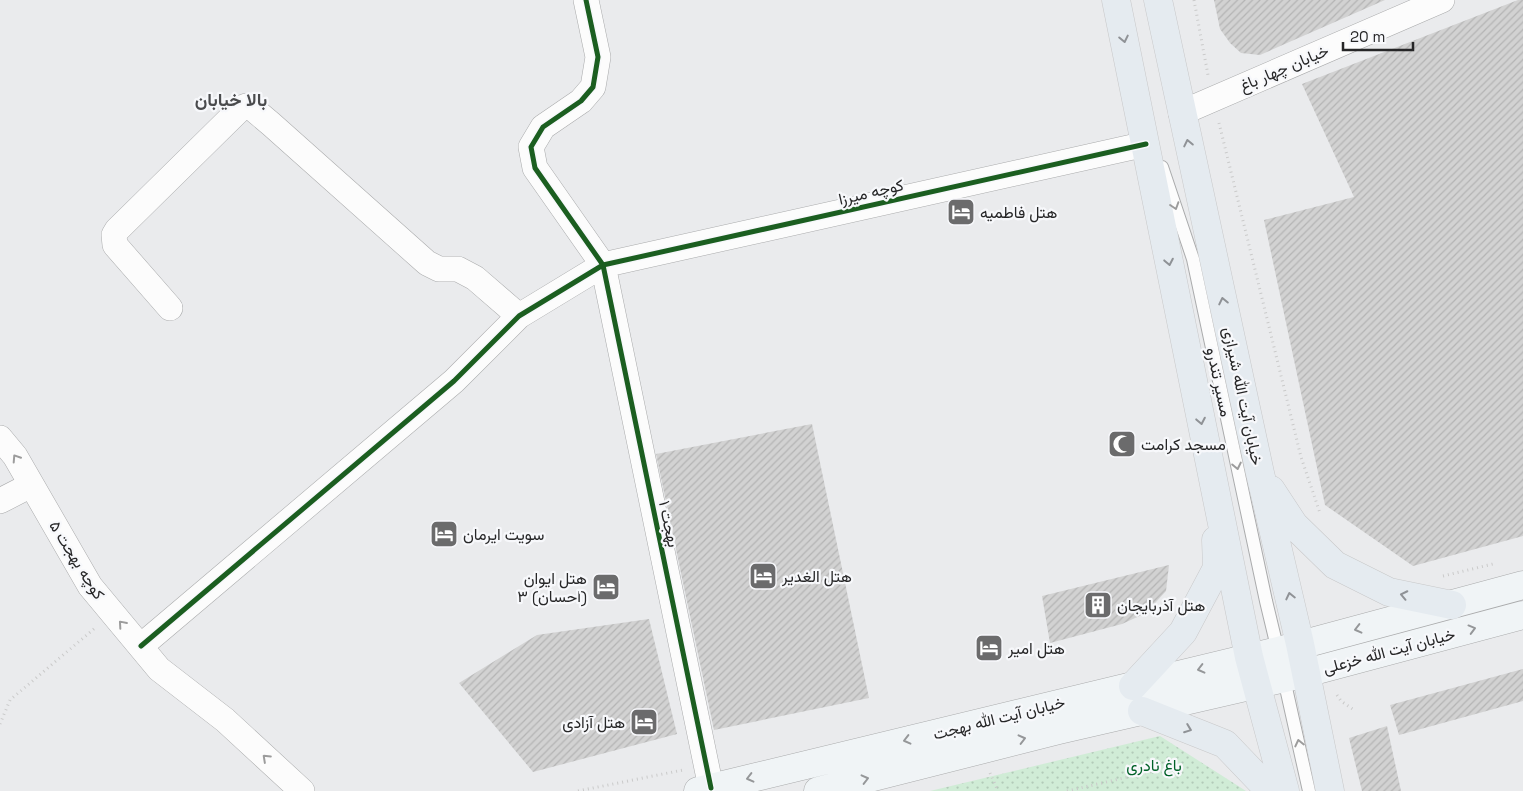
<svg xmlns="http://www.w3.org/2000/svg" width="1523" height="791" viewBox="0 0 1523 791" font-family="'Space Grotesk',Vazirmatn,sans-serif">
<defs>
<pattern id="garden-dots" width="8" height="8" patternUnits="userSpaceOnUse" patternTransform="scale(1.25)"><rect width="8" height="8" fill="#d0ecd6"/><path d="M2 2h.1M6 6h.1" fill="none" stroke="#b2cab8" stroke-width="1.8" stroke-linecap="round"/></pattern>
<pattern id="building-hatch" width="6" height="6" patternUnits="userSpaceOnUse" patternTransform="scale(1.25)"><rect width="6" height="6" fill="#d2d2d2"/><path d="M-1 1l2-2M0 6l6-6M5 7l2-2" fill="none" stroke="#b4b4b4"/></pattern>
</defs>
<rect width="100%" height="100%" fill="#eaebed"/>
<path fill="url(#garden-dots)" d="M1160,736L1246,791H930Z"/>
<path fill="url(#building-hatch)" d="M1214,0H1385L1260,55L1241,53L1230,43L1220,29Z
M1518,0H1523V536L1413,566L1325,505L1264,220L1354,197L1302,84Z
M812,424L869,698L714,730L656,454Z
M1169,565L1166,591L1146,613L1122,624L1050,643L1042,596Z
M649,619L677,734L533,772L459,683L537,635Z
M1523,669V701L1399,735L1390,705Z
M1387,726L1401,791H1362L1349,738Z"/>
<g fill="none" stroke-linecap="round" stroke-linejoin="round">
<defs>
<path id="service" d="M1162,167L1193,259L1266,601L1278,651L1277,653
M1284,677V679L1309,791"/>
<path id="minor" d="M586,0L598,57L593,87L581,101L543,127L531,147L535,168L603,265L711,788
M1181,113L1442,0
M170,308L115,245L114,235L117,230L241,108L246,106L252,108L271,124L427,263L439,269H458L475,278L519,316
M0,438L15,456L90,586L159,669L225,720L302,791
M0,501L31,485
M141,646L454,381L519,316L603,265L1146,144"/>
<path id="secondary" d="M698,791L1278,651L1523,585
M818,791L1059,730L1306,673L1523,615"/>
<path id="primary" d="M1116,0L1249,657L1285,791
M1158,0L1260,473L1300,644L1330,791
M1271,490L1294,525L1335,565L1389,592L1452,605
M1133,686L1183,632L1217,568L1216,540
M1142,711L1225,744L1270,791"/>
</defs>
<use href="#service" stroke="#aaabac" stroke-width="14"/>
<use href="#minor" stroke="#aaabac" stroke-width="26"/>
<use href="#secondary" stroke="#aaabac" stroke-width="29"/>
<use href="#primary" stroke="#c8c8c9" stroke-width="29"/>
<path stroke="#cacaca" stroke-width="3" stroke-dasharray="1 4" stroke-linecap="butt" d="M1194,0L1208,75
M1219,123L1301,457L1320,513
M1443,576L1493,564
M1337,695L1341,701L1354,710
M0,724L10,700L95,628
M990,773L998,791
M578,791L683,770
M1067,791L1163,769"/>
<use href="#service" stroke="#fcfcfc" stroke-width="12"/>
<use href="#minor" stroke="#fcfcfc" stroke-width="25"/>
<use href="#secondary" stroke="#f0f4f6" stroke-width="28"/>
<use href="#primary" stroke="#e5ebf0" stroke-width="28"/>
<defs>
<path id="cycleway" d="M586,0L598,57L593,87L581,101L543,127L531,147L535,168L603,265L711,788
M141,646L454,381L519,316L603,265L1146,144"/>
</defs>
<use href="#cycleway" stroke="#f7f8fb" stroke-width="8"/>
<use href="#cycleway" stroke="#1b5e20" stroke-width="5"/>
</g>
<defs><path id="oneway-chevron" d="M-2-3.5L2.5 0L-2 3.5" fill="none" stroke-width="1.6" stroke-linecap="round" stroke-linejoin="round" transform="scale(1.25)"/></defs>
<g stroke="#8f9296">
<use href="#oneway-chevron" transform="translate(1124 39) rotate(78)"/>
<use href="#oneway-chevron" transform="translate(1188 143) rotate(-102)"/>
<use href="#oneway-chevron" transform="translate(1169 262) rotate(79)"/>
<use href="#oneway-chevron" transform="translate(1223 301) rotate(-102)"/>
<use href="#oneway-chevron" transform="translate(1201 421) rotate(79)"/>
<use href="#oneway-chevron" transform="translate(1404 595) rotate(-168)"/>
<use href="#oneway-chevron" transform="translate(1290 596) rotate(-103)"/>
<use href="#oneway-chevron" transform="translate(1188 729) rotate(21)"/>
</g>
<g stroke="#9c9c9c">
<use href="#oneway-chevron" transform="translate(1175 206) rotate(72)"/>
<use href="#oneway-chevron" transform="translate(16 458) rotate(-123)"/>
<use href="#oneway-chevron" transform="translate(1237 466) rotate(78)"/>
<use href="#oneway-chevron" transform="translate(122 624) rotate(-131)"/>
<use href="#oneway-chevron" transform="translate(1299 743) rotate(-103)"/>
<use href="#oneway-chevron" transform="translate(266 758) rotate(-137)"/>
</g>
<g stroke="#959799">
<use href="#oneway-chevron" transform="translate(1358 629) rotate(166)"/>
<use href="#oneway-chevron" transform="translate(1472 629) rotate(-15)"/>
<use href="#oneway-chevron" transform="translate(1201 669) rotate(166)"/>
<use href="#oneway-chevron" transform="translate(1022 739) rotate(-14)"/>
<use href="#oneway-chevron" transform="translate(907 740) rotate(166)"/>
<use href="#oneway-chevron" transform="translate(750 778) rotate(166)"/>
<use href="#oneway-chevron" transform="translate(865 779) rotate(-14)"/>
</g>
<defs>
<symbol id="hotel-square" viewBox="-11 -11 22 22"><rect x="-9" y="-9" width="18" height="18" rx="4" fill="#6b6b6c" stroke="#f7f8fb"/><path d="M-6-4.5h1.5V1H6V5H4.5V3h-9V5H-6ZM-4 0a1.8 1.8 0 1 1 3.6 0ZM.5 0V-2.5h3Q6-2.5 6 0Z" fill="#fff"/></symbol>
<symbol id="mosque-square" viewBox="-11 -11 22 22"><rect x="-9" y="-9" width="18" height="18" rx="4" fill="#6b6b6c" stroke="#f7f8fb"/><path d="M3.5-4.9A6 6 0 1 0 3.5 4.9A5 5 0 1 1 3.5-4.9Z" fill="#fff"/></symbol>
<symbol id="building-square" viewBox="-11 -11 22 22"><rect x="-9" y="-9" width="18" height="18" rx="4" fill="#6b6b6c" stroke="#f7f8fb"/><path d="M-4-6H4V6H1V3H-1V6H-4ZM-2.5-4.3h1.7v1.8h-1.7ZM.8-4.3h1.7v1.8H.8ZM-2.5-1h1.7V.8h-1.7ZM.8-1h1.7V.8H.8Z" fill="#fff"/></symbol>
</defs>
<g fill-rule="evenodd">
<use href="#hotel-square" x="945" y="196" width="32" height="32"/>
<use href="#mosque-square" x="1106" y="428" width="32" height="32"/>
<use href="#hotel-square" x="428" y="518" width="32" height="32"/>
<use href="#hotel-square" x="747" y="560" width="32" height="32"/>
<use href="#hotel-square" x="590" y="571" width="32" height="32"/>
<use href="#building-square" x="1082" y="589" width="32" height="32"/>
<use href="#hotel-square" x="973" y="632" width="32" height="32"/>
<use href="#hotel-square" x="628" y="706" width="32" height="32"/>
</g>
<g text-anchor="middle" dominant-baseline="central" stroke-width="4.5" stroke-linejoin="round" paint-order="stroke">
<g font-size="16" fill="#262627" stroke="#f7f8fb">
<text transform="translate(1284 68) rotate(-23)">خیابان چهار باغ</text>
<text transform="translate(871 192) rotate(-13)">کوچه میرزا</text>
<text transform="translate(1219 382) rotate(78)">مسیر تندرو</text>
<text transform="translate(1243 396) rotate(78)">خیابان آیت الله شیرازی</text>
<text transform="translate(669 524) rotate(78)">بهجت ۱</text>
<text transform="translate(77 560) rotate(58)">کوچه بهجت ۵</text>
<text transform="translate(1389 651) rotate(-15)">خیابان آیت الله خزعلی</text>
<text transform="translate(999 718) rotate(-14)">خیابان آیت الله بهجت</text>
</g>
<g font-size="16" fill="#262627" stroke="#f7f8fb" text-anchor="start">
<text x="980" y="212">هتل فاطمیه</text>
<text x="1141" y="444">مسجد کرامت</text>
<text x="463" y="534">سویت ایرمان</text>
<text x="782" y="576">هتل الغدیر</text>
<text x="587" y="578" text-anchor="end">هتل ایوان<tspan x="587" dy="18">۳ (احسان)</tspan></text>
<text x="1117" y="605">هتل آذربایجان</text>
<text x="1008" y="648">هتل امیر</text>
<text x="625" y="722" text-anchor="end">هتل آزادی</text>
</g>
<g font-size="16" fill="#006128" stroke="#f7f8fb">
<text x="1154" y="765">باغ نادری</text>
</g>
<g font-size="18" font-weight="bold" fill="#4a4b4d" stroke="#f7f8fb">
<text x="231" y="99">بالا خیابان</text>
</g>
</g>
<path d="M1343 42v8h70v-8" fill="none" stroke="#262627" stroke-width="2.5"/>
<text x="1350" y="42" font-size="15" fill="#262627" stroke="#f7f8fb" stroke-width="4" paint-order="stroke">20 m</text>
</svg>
